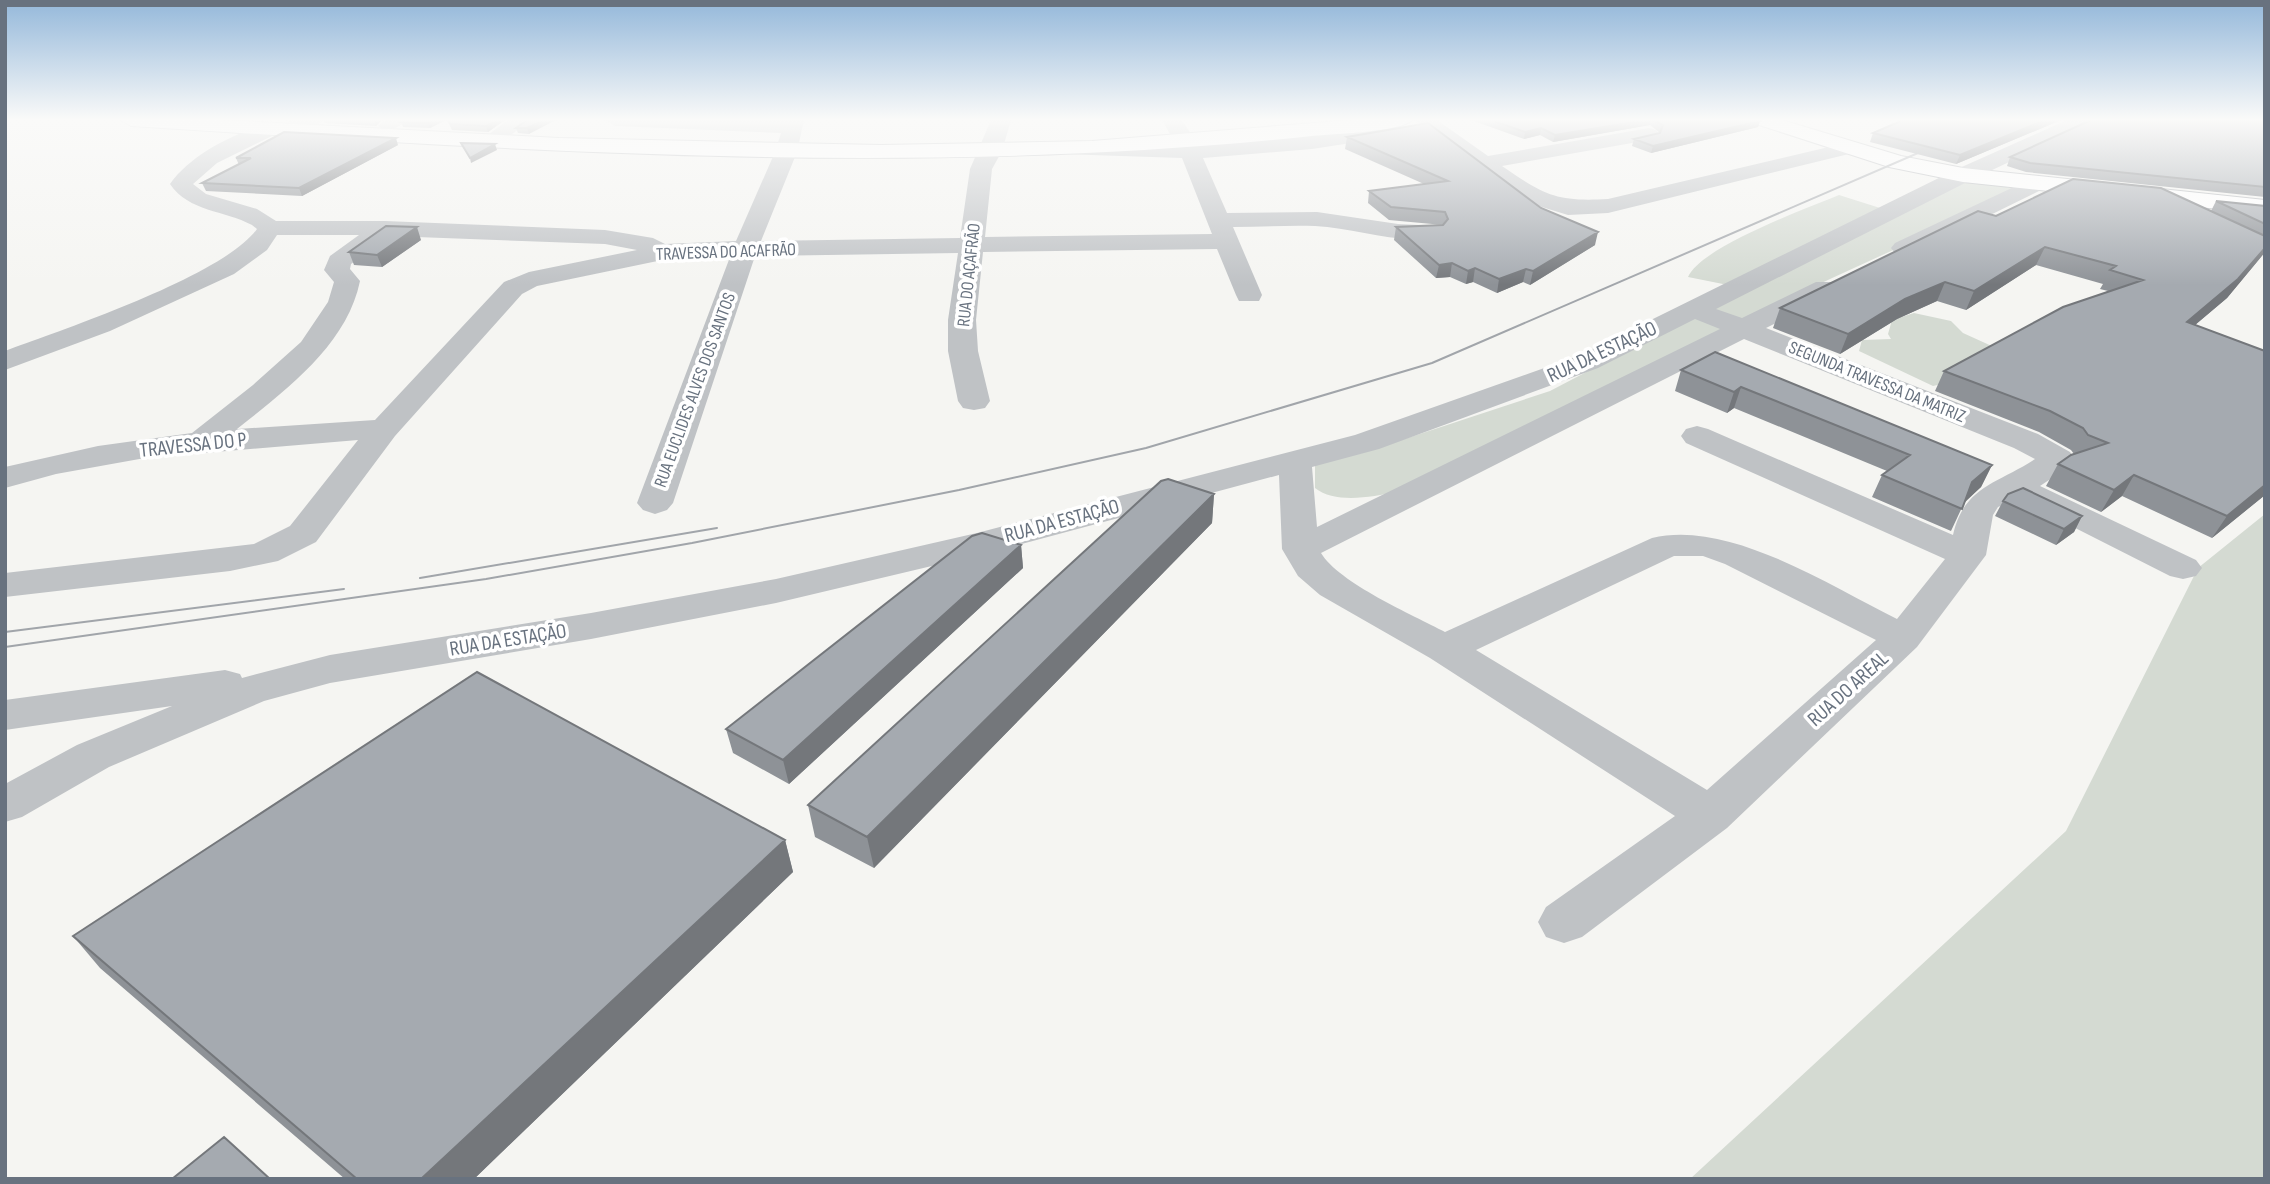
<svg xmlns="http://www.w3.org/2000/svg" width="2270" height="1184" viewBox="0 0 2270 1184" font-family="'Sofia Sans Condensed',sans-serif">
<rect width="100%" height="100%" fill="#f5f5f2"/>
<path fill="#d4dad2" d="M1968,181L2031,191C1814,279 1606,389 1396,492C1372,497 1335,504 1315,488V464L1362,453L1550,391L1703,311Z
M1839,195L1880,208L1728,285L1688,277C1701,247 1805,209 1839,195Z
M1914,313L1951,321L1963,333L2027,362L1976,374L1947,368L1968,378L1933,386L1859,351L1862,340L1891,339L1888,334L1892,320Z
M2265,514V1179H1690L2066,831L2198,568Z"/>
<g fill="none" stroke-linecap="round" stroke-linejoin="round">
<defs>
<path id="major" d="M121,120H221L559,138L881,145L1092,141L1352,120H1412C1401,132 1332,134 1312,136C919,178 524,151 131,126Z
M1753,120H1782L1901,156L1963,168L2265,200V214L1963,182L1889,167L1756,124Z"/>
</defs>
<use href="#major" stroke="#b1b4b8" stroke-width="2"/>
<path fill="#bfc2c5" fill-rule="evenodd" d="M288,120H322L323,121L313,127L291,124Z
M385,120H410L388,132L378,126Z
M508,120H531L497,145H483L480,141Z
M605,120H804L797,152L761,241L960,238L970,169L991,120H1011L1002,151L992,169L985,237L1212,234L1182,158L1061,154L1050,148L1061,142L1177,146L1162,120H1182L1198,145L1403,127L1406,131L1403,135L1312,149L1203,158L1227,213L1317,212L1398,224L1441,226L1444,231L1441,236C1399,246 1357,228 1315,226C1288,225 1260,227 1233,227L1262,295L1259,301H1239L1236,295L1217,249L983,252L976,320L978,351L990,401L985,408L974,410L963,408L958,401L948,351V320L958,253L755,256L673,503L667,510L655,514L643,510L637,503L730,257L672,258L537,286L522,294L395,436L316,542L278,561L230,571L5,597V573L254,544L290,526L358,440L145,458L56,474L5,488V467L98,446L192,433L253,385L301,342L328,302L334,282L324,270L330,256L359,235H277L267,250L234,274L110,331L5,370V351C64,329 223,276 257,229L252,225C224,210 189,212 170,184C191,154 236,132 271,123L281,129L278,133L217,163L193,184L206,194L257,209L276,221H385L605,230L653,238L665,244L736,241L775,152L781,133L615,126ZM390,236L605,244L637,250L529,272L504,282L375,420L237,429C286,390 347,345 360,281L350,269L351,264Z
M1414,120H1437L1488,156L1649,128L1656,130L1659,134L1656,138L1649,140L1502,166C1544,195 1556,202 1608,199L1850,142L1861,148L1857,152L1608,213L1568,215L1522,201Z
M2067,120H2093L2090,124L1971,180L1716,309L1742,318L1816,282H1834L1838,288L1834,294L1766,328L2038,434L2070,452L2075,459L2070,466L2040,486L2196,560L2202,568L2196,576L2183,579L2170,576L2018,499L1998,507L1993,515L1986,555L1917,647L1727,828L1582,937L1564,943L1546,937L1538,922L1546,907L1675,816L1430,658L1320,595L1298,576L1282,549L1279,475L995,551L776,603L591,639L330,683L264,701L109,767L22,817L5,822V784L77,745L172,706L5,730V700L225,670L240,674L242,678L330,655L591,613L776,579L977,533L1355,435L1578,356L1955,170ZM1695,319L1720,329L1317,527L1312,467L1379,449L1598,368ZM1744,339L2014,448L2035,459C1997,484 1964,486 1953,535L1708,429L1697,426L1686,429L1681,436L1686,443L1945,559L1897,619C1828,585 1728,519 1652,538L1445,632C1413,615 1339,583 1321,553ZM1674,556H1703L1725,564L1876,640L1707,790L1476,650Z
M2035,177L2043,179L2046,184L2043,189L1913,253H1895L1891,248L1895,243Z"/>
<use href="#major" fill="#fff" fill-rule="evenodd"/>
<path stroke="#a1a5aa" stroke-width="2" d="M420,578L717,528
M5,632L344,589
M5,647L486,579L692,543L959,490L1146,448L1432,363L1932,147"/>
</g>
<path fill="#8e9297" d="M323,120H382L376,126L325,123Z
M446,120L430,128L403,127L401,122Z
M447,120H505L488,132L452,130Z
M527,120L529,134L518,133L516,128Z
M1471,120H1759L1760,121L1758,127L1651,153L1632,146L1634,139L1660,133L1650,125L1553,142L1540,135L1524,139Z
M2061,120L1956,164L1870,142L1873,133Z
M2265,120V197L2026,172L2007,166L2010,157Z
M1347,137L1541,208L1595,245L1530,285L1523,282L1497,293L1473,282L1466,284L1450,277L1436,278L1394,240L1396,227L1443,225L1389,220L1368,203L1369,191L1424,184L1345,149Z
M398,145L302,196L206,191L202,183L239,165L236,158Z
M2216,201L2265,206V252L2261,257L2227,298L2195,325L2265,351V495L2212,538L2122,496L2101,512L2046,486L2058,464L2074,454L2071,450L2039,432L1935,391L1944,371L2108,291L2100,289L2103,284L2036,265L1966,310L1937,301L1897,319L1840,354L1773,328L1780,308L1996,216L2211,211Z
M421,240L382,267L354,265L349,252Z
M1715,352L1992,465L1981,487L1965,501L1951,531L1872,497L1882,475L1887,471L1734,408L1727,413L1675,391L1681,370Z
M1214,494L1212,523L874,868L815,837L808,805Z
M2003,501L2082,516L2074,532L2056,545L1995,516Z
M1021,545L1023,568L789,784L733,753L726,729Z
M785,840L793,872L474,1179H345L100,968L73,936Z"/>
<path fill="#74777b" d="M374,120H382L376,126Z
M434,120H446L430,128L428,123Z
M496,120H505L488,132L486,126Z
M544,120H556L529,134L527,128Z
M1646,120H1651L1650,125L1553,142L1555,135Z
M2045,120H2061L1956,164L1960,155Z
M1760,121L1758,127L1651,153L1653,146Z
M1541,128L1540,135L1524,139L1525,132Z
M396,138L398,145L302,196L299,188Z
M495,144L497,150L471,163L470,158Z
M417,227L421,240L382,267L377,255Z
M1598,232L1595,245L1530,285L1533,271Z
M2045,247L2036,265L1966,310L1974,291Z
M2265,248V252L2261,257L2227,298L2176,341L2187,322Z
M1452,263L1450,277L1436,278L1439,265Z
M1475,268L1473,282L1466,284L1468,271Z
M1526,269L1523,282L1497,293L1499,279Z
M1945,282L1937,301L1897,319L1840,354L1848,334L1905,299Z
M1741,387L1734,408L1727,413L1734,392Z
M1992,465L1981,487L1962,505L1972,482Z
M2134,475L2122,496L2101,512L2114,490Z
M2265,485V495L2212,538L2227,516Z
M1214,494L1212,523L874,868L867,837Z
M2082,516L2074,532L2056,545L2064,529Z
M1021,545L1023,568L789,784L783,760Z
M785,840L793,872L474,1179H421Z"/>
<path fill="#a5aab0" stroke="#74777b" stroke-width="2" d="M404,120H434L428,123L401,122Z
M448,120H496L486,126L451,124Z
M527,120H544L527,128H516Z
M1491,120H1646L1555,135L1541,128L1525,132Z
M1653,120H1759L1760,121L1653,146L1634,139L1660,133L1663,125Z
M1903,120H2045L1960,155L1873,133Z
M2091,120H2265V187L2030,163L2010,157Z
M1428,123L1541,208L1598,232L1533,271L1526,269L1499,279L1475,268L1468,271L1452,263L1439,265L1396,227L1443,225L1448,219L1445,212L1391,207L1369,191L1448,181L1347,137Z
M284,132L396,138L299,188L202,183L251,158H236Z
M461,143L495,144L470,158Z
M2073,179L2161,188L2265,236V248L2238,279L2187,322L2265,351V485L2227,516L2134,475L2114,490L2058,464L2071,455L2108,443L2088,435L2083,428L2050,411L1944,371L2063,307L2143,280L2110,270L2116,266L2045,247L1974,291L1945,282L1905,299L1848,334L1780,308L1978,211L1996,216Z
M2216,201L2265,206V224Z
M386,226L417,227L377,255L349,252Z
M1715,352L1992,465L1972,482L1962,509L1882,475L1910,455L1741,387L1734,392L1681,370Z
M1168,479L1214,494L867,837L808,805L1161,481Z
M2023,488L2082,516L2064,529L2003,501L2008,494Z
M982,533L1021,545L783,760L726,729L972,536Z
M477,672L785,840L421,1179H357L73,936Z
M224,1137L270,1179H172Z"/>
<linearGradient id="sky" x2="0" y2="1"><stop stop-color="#94b8da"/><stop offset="0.42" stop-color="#fafaf9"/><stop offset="1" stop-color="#fafaf9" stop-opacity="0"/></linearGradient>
<rect width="2270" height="285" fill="url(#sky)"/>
<g text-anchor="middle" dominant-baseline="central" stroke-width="7" stroke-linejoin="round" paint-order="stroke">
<g font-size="18" fill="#68727f" stroke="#fff">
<text transform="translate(726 252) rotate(-2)">TRAVESSA DO ACAFRÃO</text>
<text transform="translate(969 275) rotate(-84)">RUA DO AÇAFRÃO</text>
<text transform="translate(1877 382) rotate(22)">SEGUNDA TRAVESSA DA MATRIZ</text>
<text transform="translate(695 390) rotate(-70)">RUA EUCLIDES ALVES DOS SANTOS</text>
</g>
<g font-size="21" fill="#68727f" stroke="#fff">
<text transform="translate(1602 352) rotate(-25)">RUA DA ESTAÇÃO</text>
<text transform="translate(193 445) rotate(-6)">TRAVESSA DO P</text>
<text transform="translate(1062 521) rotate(-15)">RUA DA ESTAÇÃO</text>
<text transform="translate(508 640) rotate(-9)">RUA DA ESTAÇÃO</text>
<text transform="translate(1848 689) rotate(-42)">RUA DO AREAL</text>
</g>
</g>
<rect width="2270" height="1184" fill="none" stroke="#68727f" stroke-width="14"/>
</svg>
